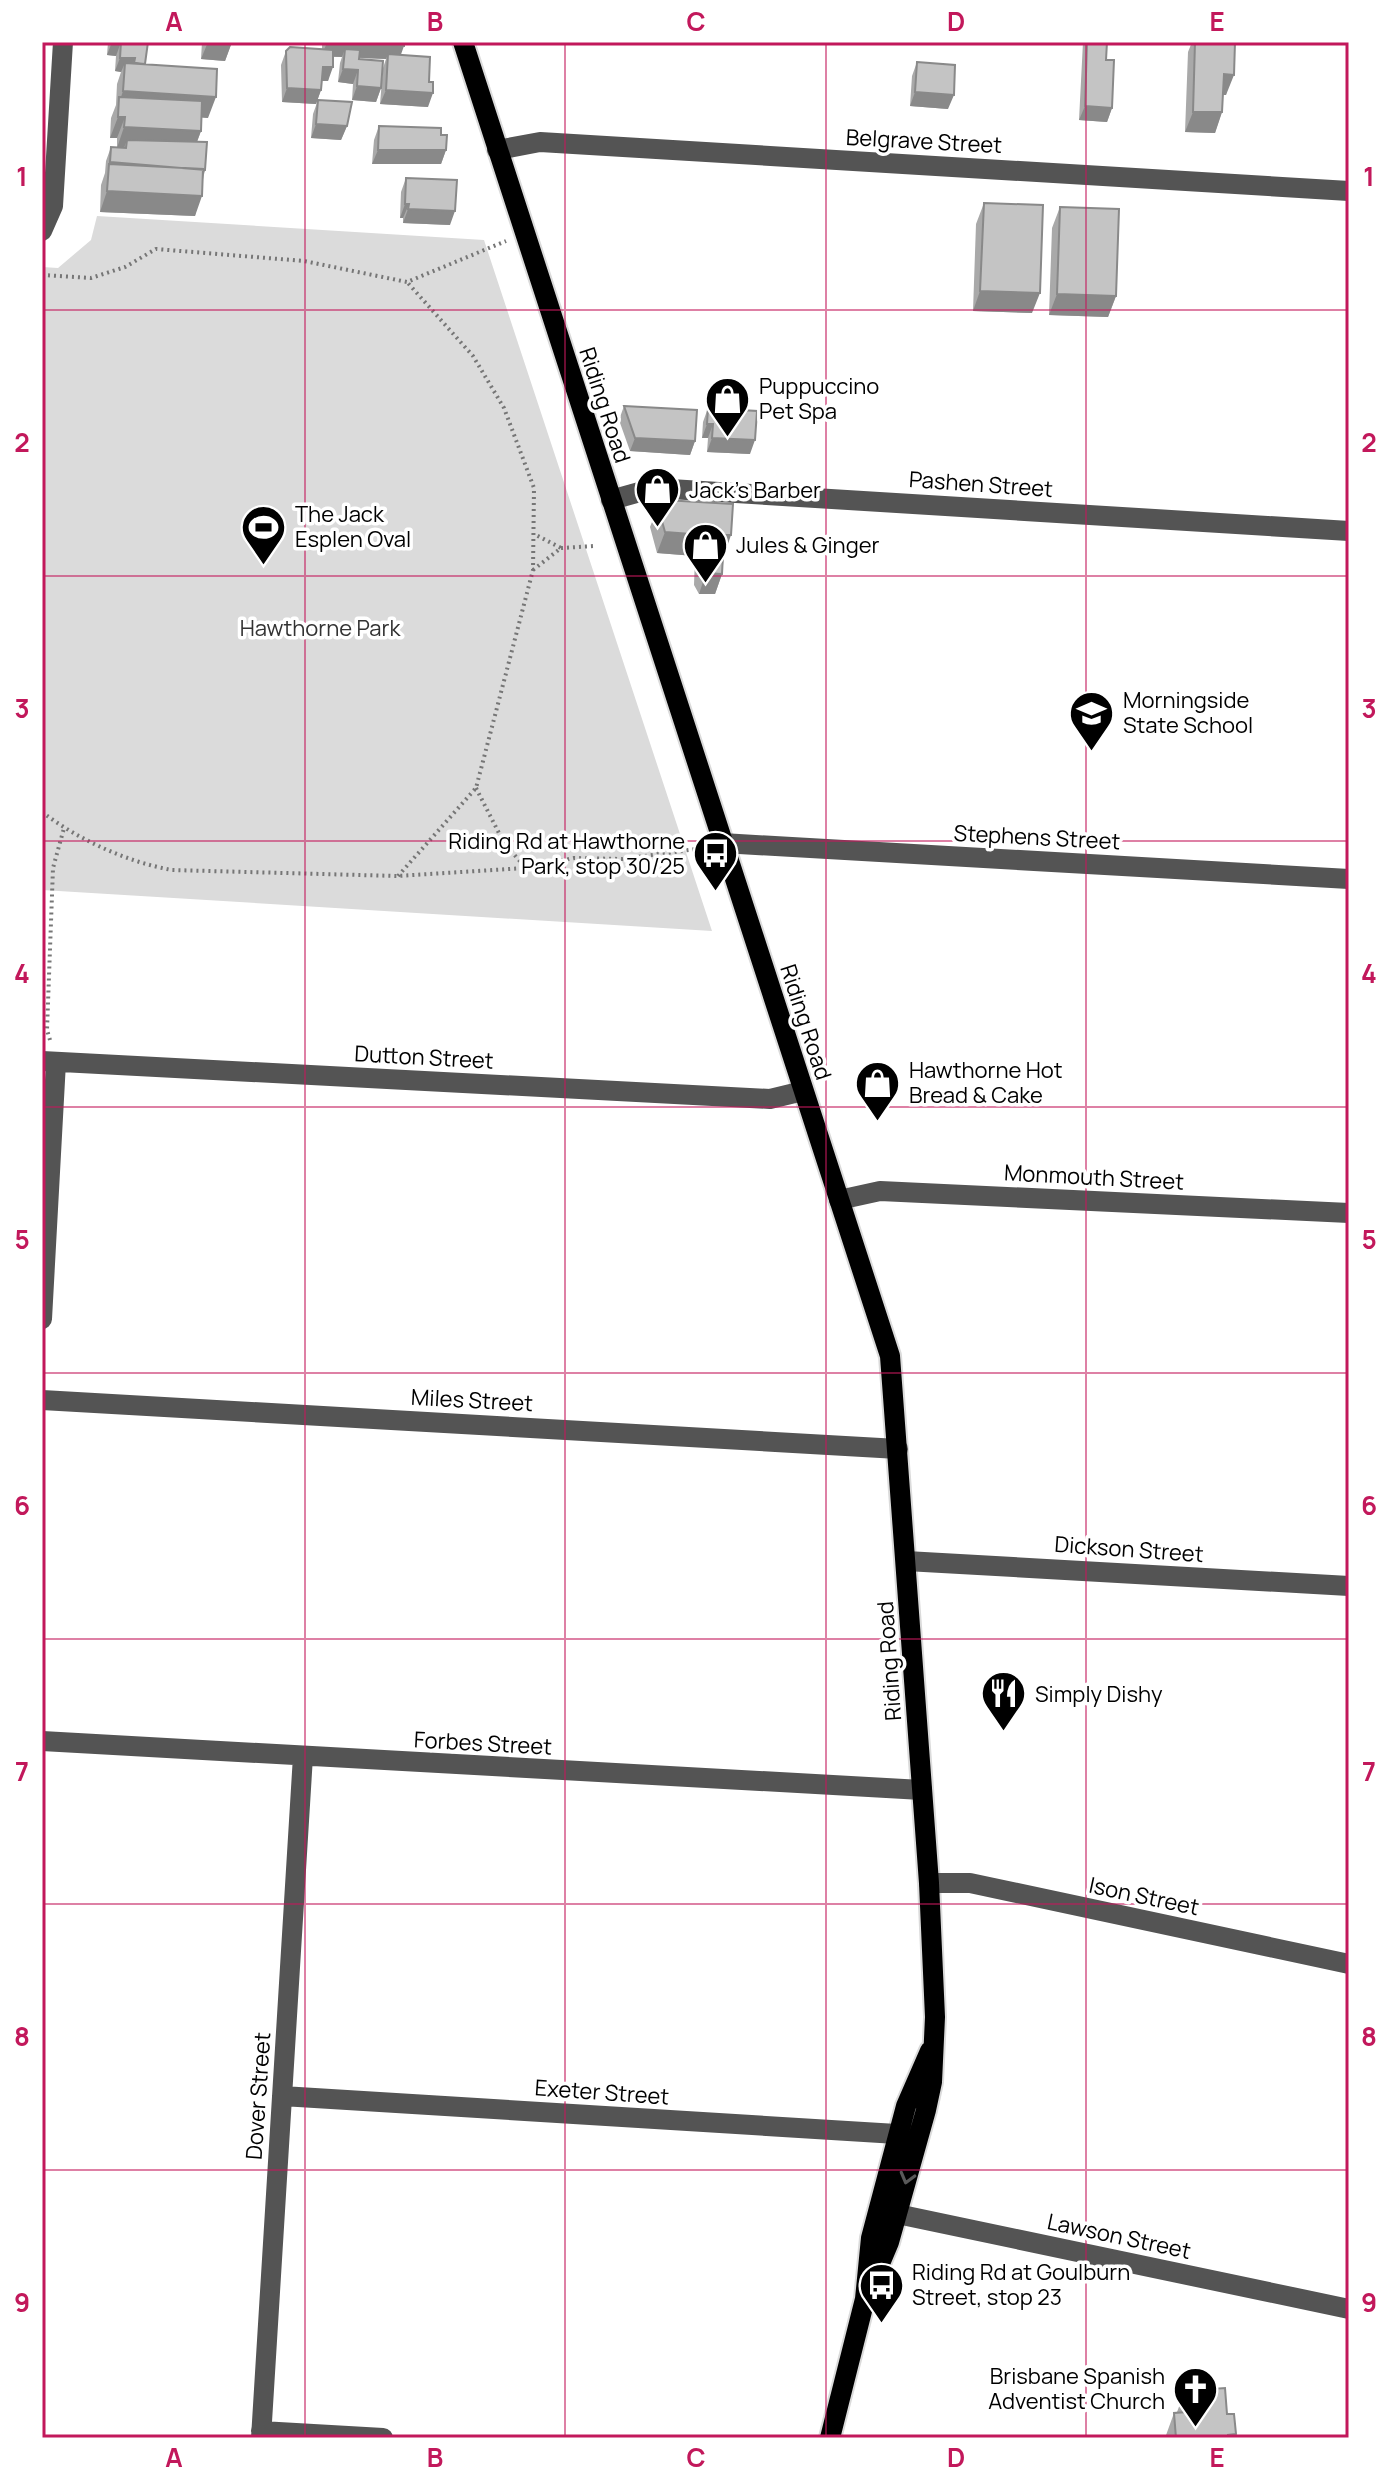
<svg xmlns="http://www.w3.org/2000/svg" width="1391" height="2480" viewBox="0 0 1391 2480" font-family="Manrope,sans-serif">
<rect width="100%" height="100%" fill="#fff"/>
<path fill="#dbdbdb" d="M97,216L484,240L712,931L42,890V267L58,268L91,240Z"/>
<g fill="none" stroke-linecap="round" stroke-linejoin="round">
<defs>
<path id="major" d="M463,42L890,1356L929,1883L935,2017L932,2082L926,2110L889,2242L865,2299
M830,2438L865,2299L871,2238L906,2106L930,2051"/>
</defs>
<use href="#major" stroke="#dbdbdb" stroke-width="24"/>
<path stroke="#767676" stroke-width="4" stroke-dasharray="2 4" stroke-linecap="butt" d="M42,275L91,278L125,267L156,249L304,261L407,282L506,241
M561,548L595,546
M533,570L561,548L534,534
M476,788L504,843L525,867
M42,812C79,840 127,862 172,870L397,876L526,868L574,858L622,859L704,848
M398,876L476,788L533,570L534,488L504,408L473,356L407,282
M50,1040L47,1030L53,868L64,828"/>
<path stroke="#545454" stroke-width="20" d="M497,150L540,142L1349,191
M42,231L53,206L63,42
M611,500L654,488L1349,531
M722,843L1349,879
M42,1061L770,1099L803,1091
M839,1200L880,1191L1349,1213
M42,1319L56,1062
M42,1400L898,1449
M906,1561L1349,1586
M42,1741L922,1790
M929,1883H970L1349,1964
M282,2096L913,2135
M883,2211L1349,2309
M261,2431L383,2438
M261,2438L303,1756"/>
<use href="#major" stroke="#000" stroke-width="20"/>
</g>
<path fill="#a9a9a9" d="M108,42H148L145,64L208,118L201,117V131L197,142L205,170L195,216L100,212L101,185L105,173L106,161L111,147L117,148V138H110L111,118L116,105L117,84L121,72L115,71L116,56L107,55Z
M202,42H232L225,61L201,59Z
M322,42H404L400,55L428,107L380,104L383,68L386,59L359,58V59L381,88L376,102L352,100L353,84L338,82L340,63L342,57H333L328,81H322L321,90L316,104L282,102L281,65L286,51L322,49Z
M1083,42H1107L1106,60L1112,108L1107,122L1079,120Z
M1192,42H1235L1226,95H1223L1222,112L1215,133L1185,132L1188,52Z
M917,62L948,109L910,106L912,76Z
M318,100L347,126L341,140L311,138L313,114Z
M379,126L446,150L441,164H372L374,140Z
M406,178L450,225L403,223V218H400L401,192Z
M984,203L1032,313L973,311L976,224Z
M1060,207L1116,296L1108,317L1049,315L1052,228Z
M624,406L695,441L690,455L630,451L619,420Z
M708,408L750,454L707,452L708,438H702L703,422Z
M664,500L724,556L722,574L715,594H699L694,585L695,556L657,553L650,527L658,507Z
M1185,2391L1227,2414L1234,2438H1165L1174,2413L1177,2412Z"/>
<path fill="#898989" d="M112,42H121L116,56L107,55Z
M208,42H232L225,61L201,59Z
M327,42L404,46L399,60L388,54L386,59L344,57L345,49L342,57L322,56Z
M120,58H135L130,72L125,63L121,72L115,71Z
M323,67H333L328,81H317Z
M343,69L358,70L353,84L338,82Z
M1224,74L1234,75L1226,95H1216Z
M357,86L381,88L376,102L352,100Z
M287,88L321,90L316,104L282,102Z
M386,90L433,93L428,107L380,104Z
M123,91L216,97L208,118L118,112L119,103Z
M915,92L954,95L948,109L910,106Z
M1085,106L1112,108L1107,122L1079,120Z
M1193,112H1222L1215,133L1185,132Z
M118,117H125L117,138H110Z
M316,124L347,126L341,140L311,138Z
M124,127L201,131L193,152L127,140L124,148H117Z
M378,150H446L441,164H372Z
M110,162L205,170L200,184L108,167Z
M107,191L202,196L195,216L100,212Z
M405,204H409L403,218H400Z
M408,209L455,211L450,225L403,223Z
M980,291L1040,293L1032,313L973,311Z
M1057,294L1116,296L1108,317L1049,315Z
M707,424H713L708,438H702Z
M635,438L695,441L690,455L630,451Z
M712,438L755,440L750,454L707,452Z
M665,532L703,535L695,556L657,553Z
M724,535H731L724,556Z
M706,573L722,574L715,594H699Z"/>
<path fill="#c4c4c4" stroke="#898989" stroke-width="2" d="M121,42H148L145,64L134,63L135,58H120Z
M327,42H404V46Z
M1087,42H1107L1106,60H1114L1112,108L1085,106Z
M1195,42H1235L1234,75L1224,74L1222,112H1193Z
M290,47L333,50V67H323L321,90L287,88L286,51Z
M345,49L360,50L359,59L383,61L381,88L357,86L358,70L343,69Z
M388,54L430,57L429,82H433V93L386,90Z
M917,62L955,65L954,95L915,92Z
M125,63L217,69L216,97L123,91Z
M119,97L202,101L201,131L124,127L125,117H118Z
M318,100L352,102L347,126L316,124Z
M379,126L441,128V135H447L446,150H378Z
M127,140L207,142L205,170L110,162L111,147L126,148Z
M109,164L203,169L202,196L107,191Z
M406,178L457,180L455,211L408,209L409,204H405Z
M984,203L1043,205L1040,293L980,291Z
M1060,207L1119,209L1116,296L1057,294Z
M624,406L697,410L695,441L635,438Z
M708,408L757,411L755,440L712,438L713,424H707Z
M664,500L733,504L731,535H724L722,574L706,573L702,564L703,535L665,532L658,507Z
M1225,2388L1227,2414H1234L1236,2434L1228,2435V2438H1176L1174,2413L1187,2412L1185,2391Z"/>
<defs><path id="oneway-chevron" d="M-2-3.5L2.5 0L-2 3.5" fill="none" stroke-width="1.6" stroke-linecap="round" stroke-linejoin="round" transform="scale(2)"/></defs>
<use stroke="#595959" href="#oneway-chevron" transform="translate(907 2178) rotate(105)"/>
<path fill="none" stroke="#c2185b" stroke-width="2" stroke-opacity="0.55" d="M305,42V2438M565,42V2438M826,42V2438M1086,42V2438M42,310H1349M42,576H1349M42,841H1349M42,1107H1349M42,1373H1349M42,1639H1349M42,1904H1349M42,2170H1349"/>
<defs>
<symbol id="shop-pin" viewBox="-11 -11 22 30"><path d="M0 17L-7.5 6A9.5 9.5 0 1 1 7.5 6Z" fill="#000" stroke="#fff"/><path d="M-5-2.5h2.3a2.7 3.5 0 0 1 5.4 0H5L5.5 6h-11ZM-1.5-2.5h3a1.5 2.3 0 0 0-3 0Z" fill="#fff"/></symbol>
<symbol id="stadium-pin" viewBox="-11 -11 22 30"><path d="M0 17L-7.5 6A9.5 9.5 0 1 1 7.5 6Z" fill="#000" stroke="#fff"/><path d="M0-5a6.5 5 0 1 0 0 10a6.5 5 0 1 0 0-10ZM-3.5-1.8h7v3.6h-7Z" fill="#fff"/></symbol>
<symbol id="school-pin" viewBox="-11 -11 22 30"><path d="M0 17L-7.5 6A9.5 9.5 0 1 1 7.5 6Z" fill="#000" stroke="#fff"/><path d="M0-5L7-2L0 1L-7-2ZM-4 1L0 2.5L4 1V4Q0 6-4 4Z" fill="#fff"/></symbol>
<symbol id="bus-pin" viewBox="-11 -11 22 30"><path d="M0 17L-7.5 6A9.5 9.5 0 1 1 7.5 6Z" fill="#000" stroke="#fff"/><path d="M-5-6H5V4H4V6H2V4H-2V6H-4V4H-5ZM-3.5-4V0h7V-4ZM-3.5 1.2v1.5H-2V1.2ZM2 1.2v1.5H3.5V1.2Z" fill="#fff"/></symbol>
<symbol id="restaurant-pin" viewBox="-11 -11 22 30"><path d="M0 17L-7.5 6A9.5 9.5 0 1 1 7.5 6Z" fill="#000" stroke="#fff"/><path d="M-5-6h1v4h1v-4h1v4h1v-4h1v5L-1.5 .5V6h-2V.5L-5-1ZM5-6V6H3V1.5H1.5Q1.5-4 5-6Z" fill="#fff"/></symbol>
<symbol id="church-pin" viewBox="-11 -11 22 30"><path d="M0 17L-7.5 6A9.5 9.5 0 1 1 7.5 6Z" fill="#000" stroke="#fff"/><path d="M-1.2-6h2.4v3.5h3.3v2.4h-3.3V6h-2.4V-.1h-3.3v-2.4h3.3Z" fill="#fff"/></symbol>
</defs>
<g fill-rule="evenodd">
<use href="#shop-pin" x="702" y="374" width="51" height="69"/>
<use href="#shop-pin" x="632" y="464" width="51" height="69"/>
<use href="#stadium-pin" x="238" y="502" width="51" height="69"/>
<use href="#shop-pin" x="680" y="520" width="51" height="69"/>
<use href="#school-pin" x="1066" y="688" width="51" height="69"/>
<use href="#bus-pin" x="690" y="828" width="51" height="69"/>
<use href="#shop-pin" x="852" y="1058" width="51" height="69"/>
<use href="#restaurant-pin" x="978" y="1668" width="51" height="69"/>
<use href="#bus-pin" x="856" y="2260" width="51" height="69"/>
<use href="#church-pin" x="1170" y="2364" width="51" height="69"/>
</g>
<g text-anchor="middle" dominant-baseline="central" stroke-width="7" stroke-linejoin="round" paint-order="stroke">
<g font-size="22" fill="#000" stroke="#fff">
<text transform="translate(924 141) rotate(3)">Belgrave Street</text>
<text transform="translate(605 405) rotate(72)">Riding Road</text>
<text transform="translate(981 484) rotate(4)">Pashen Street</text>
<text transform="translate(1037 837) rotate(3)">Stephens Street</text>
<text transform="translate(806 1022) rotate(72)">Riding Road</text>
<text transform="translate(424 1057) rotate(3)">Dutton Street</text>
<text transform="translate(1094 1177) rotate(3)">Monmouth Street</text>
<text transform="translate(472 1400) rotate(3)">Miles Street</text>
<text transform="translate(1129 1549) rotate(4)">Dickson Street</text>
<text transform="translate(889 1661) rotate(-94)">Riding Road</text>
<text transform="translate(483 1743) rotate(3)">Forbes Street</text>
<text transform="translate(1144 1896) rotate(12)">Ison Street</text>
<text transform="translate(602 2092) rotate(4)">Exeter Street</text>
<text transform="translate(258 2096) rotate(-86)">Dover Street</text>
<text transform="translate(1119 2236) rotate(12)">Lawson Street</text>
</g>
<g font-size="22" fill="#000" stroke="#fff" text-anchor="start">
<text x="759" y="386">Puppuccino<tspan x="759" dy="25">Pet Spa</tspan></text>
<text x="689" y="490">Jack's Barber</text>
<text x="295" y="514">The Jack<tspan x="295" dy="25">Esplen Oval</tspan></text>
<text x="736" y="545">Jules &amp; Ginger</text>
<text x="1123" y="700">Morningside<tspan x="1123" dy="25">State School</tspan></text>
<text x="685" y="841" text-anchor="end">Riding Rd at Hawthorne<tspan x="685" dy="25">Park, stop 30/25</tspan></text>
<text x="909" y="1070">Hawthorne Hot<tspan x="909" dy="25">Bread &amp; Cake</tspan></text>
<text x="1035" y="1694">Simply Dishy</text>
<text x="912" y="2272">Riding Rd at Goulburn<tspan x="912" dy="25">Street, stop 23</tspan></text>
<text x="1165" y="2376" text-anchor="end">Brisbane Spanish<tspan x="1165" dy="25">Adventist Church</tspan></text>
</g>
<g font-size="22" fill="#323232" stroke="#fff">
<text x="320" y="628">Hawthorne Park</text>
</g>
</g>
<rect width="1391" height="2480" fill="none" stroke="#ffffff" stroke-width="88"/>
<rect x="44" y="44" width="1303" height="2392" fill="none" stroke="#c2185b" stroke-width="3"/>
<g font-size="26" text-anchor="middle" font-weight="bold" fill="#c2185b">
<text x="174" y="31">A</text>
<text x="435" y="31">B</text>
<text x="696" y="31">C</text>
<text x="956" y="31">D</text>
<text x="1217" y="31">E</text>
<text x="22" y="186">1</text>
<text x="1369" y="186">1</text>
<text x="22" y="452">2</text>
<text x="1369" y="452">2</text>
<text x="22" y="718">3</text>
<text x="1369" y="718">3</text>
<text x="22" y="983">4</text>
<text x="1369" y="983">4</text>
<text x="22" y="1249">5</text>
<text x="1369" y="1249">5</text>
<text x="22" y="1515">6</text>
<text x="1369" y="1515">6</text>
<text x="22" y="1781">7</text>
<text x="1369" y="1781">7</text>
<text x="22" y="2046">8</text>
<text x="1369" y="2046">8</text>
<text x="22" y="2312">9</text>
<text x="1369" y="2312">9</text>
<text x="174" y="2467">A</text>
<text x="435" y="2467">B</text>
<text x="696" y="2467">C</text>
<text x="956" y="2467">D</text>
<text x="1217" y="2467">E</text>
</g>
</svg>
